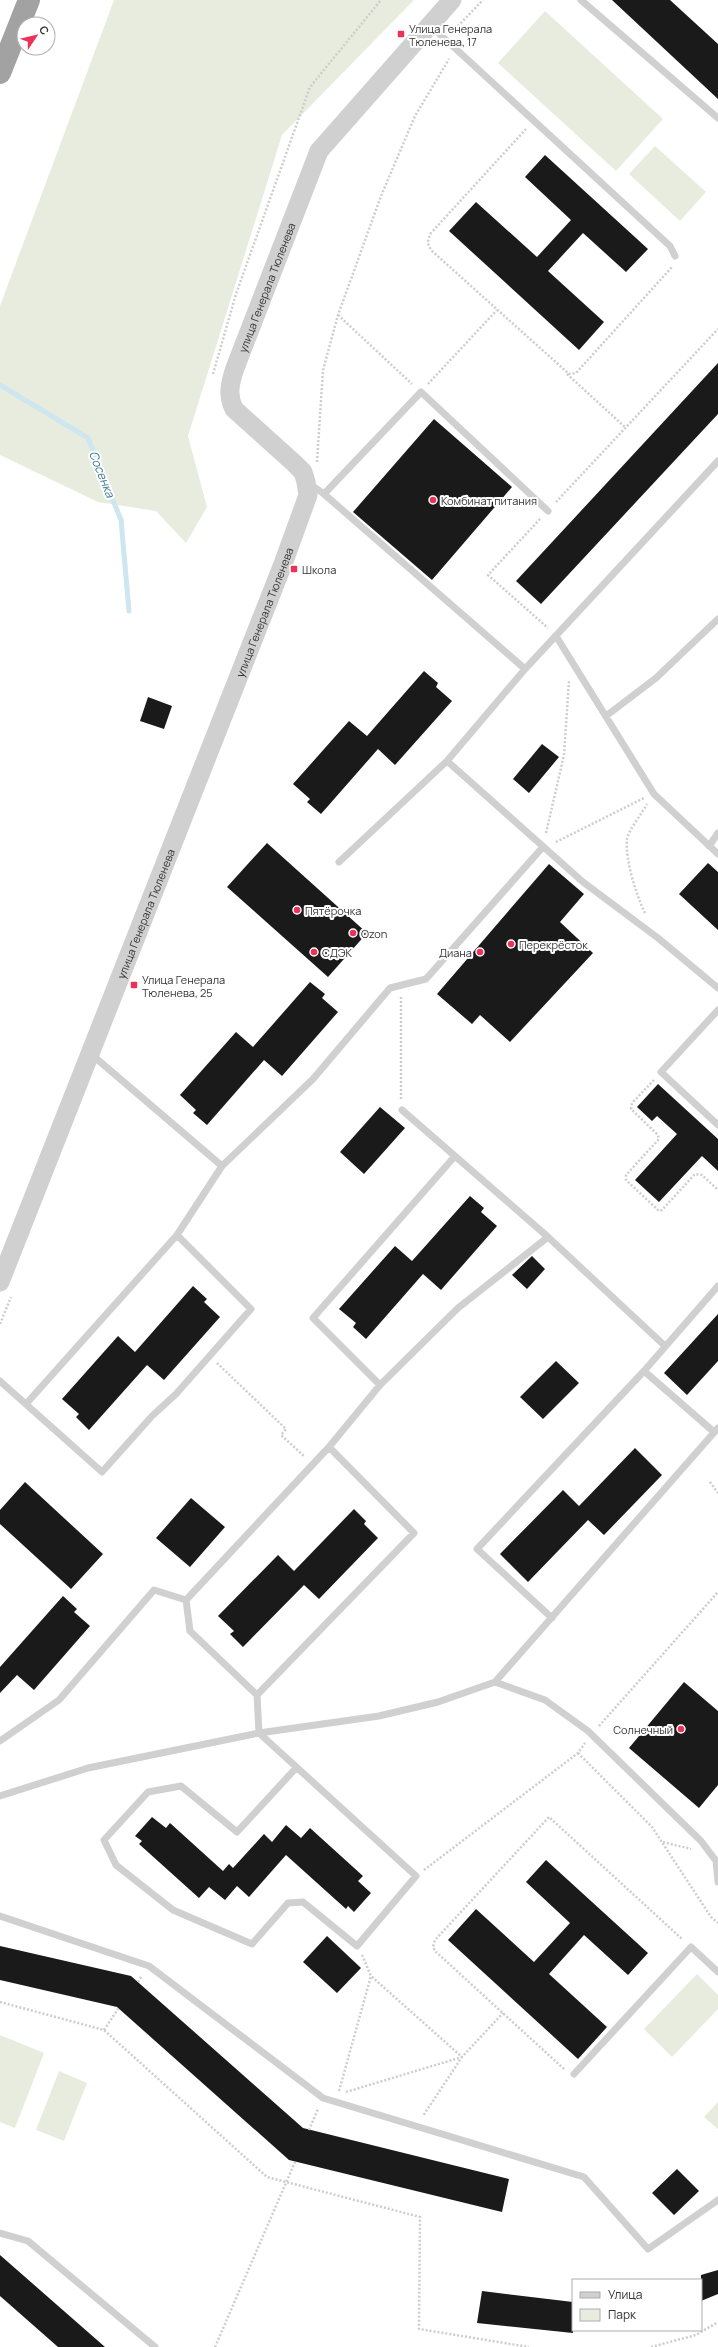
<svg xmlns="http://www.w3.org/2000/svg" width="718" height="2347" viewBox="0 0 718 2347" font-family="Manrope,sans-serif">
<rect width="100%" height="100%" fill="#fff"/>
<path fill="#e7ecde" d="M114,0H414L282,135L188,436L207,507L186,543L156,511L98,502L0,455V306Z
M545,11L663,119L616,171L498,63Z
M655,146L706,192L680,221L629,174Z
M697,1974L718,1995V2009L672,2057L644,2029Z
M0,2035L44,2053L15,2128L0,2122Z
M59,2071L87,2083L64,2141L36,2130Z
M718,2102V2129L704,2117Z"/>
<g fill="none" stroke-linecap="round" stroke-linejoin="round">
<path stroke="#cde6ef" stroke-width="5" d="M0,385L88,438L121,520L129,611"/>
</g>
<path fill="#1a1a1a" d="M612,0H670L718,44V99Z
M545,155L648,249L626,272L583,233L548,271L604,322L579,350L449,231L476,202L537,257L571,220L525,177Z
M718,363V414L541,604L516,581Z
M434,419L512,487L432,580L353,512Z
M424,671L438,683L436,687L452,701L395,765L378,749L321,814L307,802L310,799L293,784L349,721L367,736Z
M148,697L172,706L164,729L140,721Z
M542,744L559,757L529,793L513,779Z
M267,843L367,933L328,977L227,887Z
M708,863L718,872V930L679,894Z
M549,864L584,894L560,922L593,953L510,1042L480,1015L472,1024L437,994Z
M310,982L325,994L322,998L338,1012L282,1076L264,1060L207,1125L193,1113L196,1110L180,1095L236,1032L253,1047Z
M658,1084L718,1139V1171L702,1156L659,1202L635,1180L677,1134L657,1116L652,1121L637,1107Z
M380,1107L405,1128L364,1174L340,1152Z
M470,1196L484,1208L481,1212L497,1226L441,1290L423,1274L366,1339L353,1327L356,1323L339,1309L395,1246L412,1261Z
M532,1256L545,1269L527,1289L512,1275Z
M193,1286L207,1299L204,1302L220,1317L164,1380L147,1365L89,1430L76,1417L79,1414L62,1399L118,1336L135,1352Z
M718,1314V1361L687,1395L664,1373Z
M556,1361L579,1383L543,1419L520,1397Z
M635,1448L662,1475L604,1535L588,1520L528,1582L500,1554L563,1490L579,1506Z
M25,1482L103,1554L71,1589L0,1524V1510Z
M191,1498L225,1527L190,1567L156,1538Z
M354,1509L366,1521L364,1524L378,1538L319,1599L304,1585L243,1647L230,1634L234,1631L218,1616L278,1555L294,1571Z
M63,1596L77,1609L74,1612L90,1626L34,1690L17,1675L0,1693V1667Z
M684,1682L718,1711V1785L699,1808L629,1748Z
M152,1817L166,1828L170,1823L223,1871L229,1864L233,1868L264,1834L272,1842L286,1825L301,1838L310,1828L363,1876L358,1881L371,1893L354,1912L348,1906L346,1909L286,1855L249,1897L237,1886L225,1900L209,1887L199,1898L139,1844L142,1841L135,1836Z
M546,1860L648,1953L628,1975L584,1935L549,1974L607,2027L578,2059L448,1940L476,1909L534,1962L570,1923L526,1882Z
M327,1936L361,1968L337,1993L303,1962Z
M0,1946L131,1976L303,2128L509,2179L502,2212L289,2160L117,2007L0,1980Z
M677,2169L699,2191L674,2215L652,2193Z
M0,2255L105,2347H58L0,2296Z
M718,2270V2294L701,2301V2275Z
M482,2291L573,2302V2333L477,2323Z"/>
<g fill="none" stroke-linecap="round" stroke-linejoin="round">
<path stroke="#cdcdcd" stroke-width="2.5" stroke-dasharray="2 2" stroke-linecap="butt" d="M455,29L483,0
M526,129L431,233C427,241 427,244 432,251L569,374L576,373L672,267
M338,315L412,384
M213,374L236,294L310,87L381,0
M567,374L626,428
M428,384L497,310
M317,462L323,370L338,315L381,196L415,116L449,59
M556,502L718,329
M540,519L488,575L548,628
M546,833L564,755L569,681
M556,842L644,798
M645,913C636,895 625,859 627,839C628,831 643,812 647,804
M401,997V1100
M654,1080L632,1103L631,1109L658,1135L659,1139L626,1175V1180L659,1211L662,1210L695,1174L702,1175L718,1190
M0,1324L11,1297
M217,1363L286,1429L281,1435L305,1457
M710,1482L718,1493
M599,1726L718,1592
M578,1753L652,1827L711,1917L718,1923
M663,1842L691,1849
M424,1870L578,1753L585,1743
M362,1955L371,1976L462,2057L423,2116
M138,1982L142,1975
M0,2002L104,2030L267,2177L420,2217L419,2329L529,2347
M104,2030L118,2009
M564,2069L435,1951L433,1947L435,1940L549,1817L682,1939
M339,2091L371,1976
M346,2092L462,2057L503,2013
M309,2130L318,2109
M215,2347L295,2162
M651,2347L696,2335L718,2322"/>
<path stroke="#d0d0d0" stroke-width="7" d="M581,0L718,118
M431,26L670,246L675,256
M310,484L324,494L525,669
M324,494L421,392L548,511
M556,636L654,794L718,854
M606,716L656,678L718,619
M447,761L583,882L658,938L718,988
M709,846L718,833
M339,862L447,761L525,669L718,461
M718,1010L661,1072L718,1125
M402,1110L548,1237L665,1346
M222,1166L313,1079L390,988L426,979L542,848
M644,1371L714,1432
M0,1381L102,1472L152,1416L176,1394L251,1309L177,1235
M380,1385L313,1318L455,1156
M26,1404L177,1235L222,1166L91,1054
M329,1447L380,1385L458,1308L548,1237
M186,1600L329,1447L414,1533L257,1695
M552,1618L477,1549L644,1371L718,1286
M495,1682L545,1700L588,1731L701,1841L716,1861L718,1882
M0,1741L59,1700L154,1590L186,1600L190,1631L257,1695L259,1733L416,1876L357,1946L303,1902L288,1903L252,1944L173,1910L116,1865L104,1840L148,1792L181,1786L237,1832L296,1768
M0,1796L88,1768L259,1733L379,1716L438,1702L495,1682L718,1428
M0,1916L149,1966L323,2098L584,2177L648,2249L718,2200
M574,2074L691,1947L718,1972
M0,2233L28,2241L155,2347"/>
<path stroke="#d0d0d0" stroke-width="19" id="s1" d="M0,1282L283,564L308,495L306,482L303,472L294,463L234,409C227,395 230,383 235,368L319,151L452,0"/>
<path stroke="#a2a2a2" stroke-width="22" d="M0,73L29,0"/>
</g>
<g fill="#eb335a" stroke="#fff" stroke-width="1.5">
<rect x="397" y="30" width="8" height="8" rx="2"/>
<circle cx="433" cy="500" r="4"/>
<rect x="290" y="565" width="8" height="8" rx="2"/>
<circle cx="297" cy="910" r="4"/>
<circle cx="353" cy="933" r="4"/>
<circle cx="511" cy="944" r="4"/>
<circle cx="314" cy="952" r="4"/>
<circle cx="480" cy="952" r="4"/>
<rect x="130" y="981" width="8" height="8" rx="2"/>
<circle cx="681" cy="1729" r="4"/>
</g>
<g text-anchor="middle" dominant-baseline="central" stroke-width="4" stroke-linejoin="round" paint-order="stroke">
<g font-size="11" fill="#333" stroke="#fff" text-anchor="start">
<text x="409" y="28">Улица Генерала<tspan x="409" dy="13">Тюленева, 17</tspan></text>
<text x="441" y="500">Комбинат питания</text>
<text x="302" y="569">Школа</text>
<text x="305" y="910">Пятёрочка</text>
<text x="361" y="933">Ozon</text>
<text x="519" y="944">Перекрёсток</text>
<text x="322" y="952">СДЭК</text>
<text x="472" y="952" text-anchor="end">Диана</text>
<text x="142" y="979">Улица Генерала<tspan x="142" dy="13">Тюленева, 25</tspan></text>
<text x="673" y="1729" text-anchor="end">Солнечный</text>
</g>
<g font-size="11" fill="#333" stroke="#fff">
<text stroke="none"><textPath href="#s1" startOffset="1091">улица Генерала Тюленева</textPath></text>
<text stroke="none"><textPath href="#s1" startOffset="720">улица Генерала Тюленева</textPath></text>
<text stroke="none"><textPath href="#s1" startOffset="396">улица Генерала Тюленева</textPath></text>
</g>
<g font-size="12" font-style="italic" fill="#3a7b92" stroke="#fff">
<text transform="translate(102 474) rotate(68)">Сосенка</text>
</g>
</g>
<rect x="572" y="2279" width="130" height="52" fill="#ffffff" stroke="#adadad"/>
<rect x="580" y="2292" width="20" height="6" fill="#d0d0d0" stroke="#adadad"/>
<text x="608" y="2299" font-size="12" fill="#333333">Улица</text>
<rect x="580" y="2309" width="20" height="12" fill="#e7ecde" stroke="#adadad"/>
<text x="608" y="2319" font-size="12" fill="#333333">Парк</text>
<g transform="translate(36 36) rotate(55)"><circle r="19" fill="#ffffff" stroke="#adadad"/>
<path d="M0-3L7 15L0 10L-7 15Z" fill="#eb335a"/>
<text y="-6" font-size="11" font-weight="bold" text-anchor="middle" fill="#333333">С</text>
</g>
</svg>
